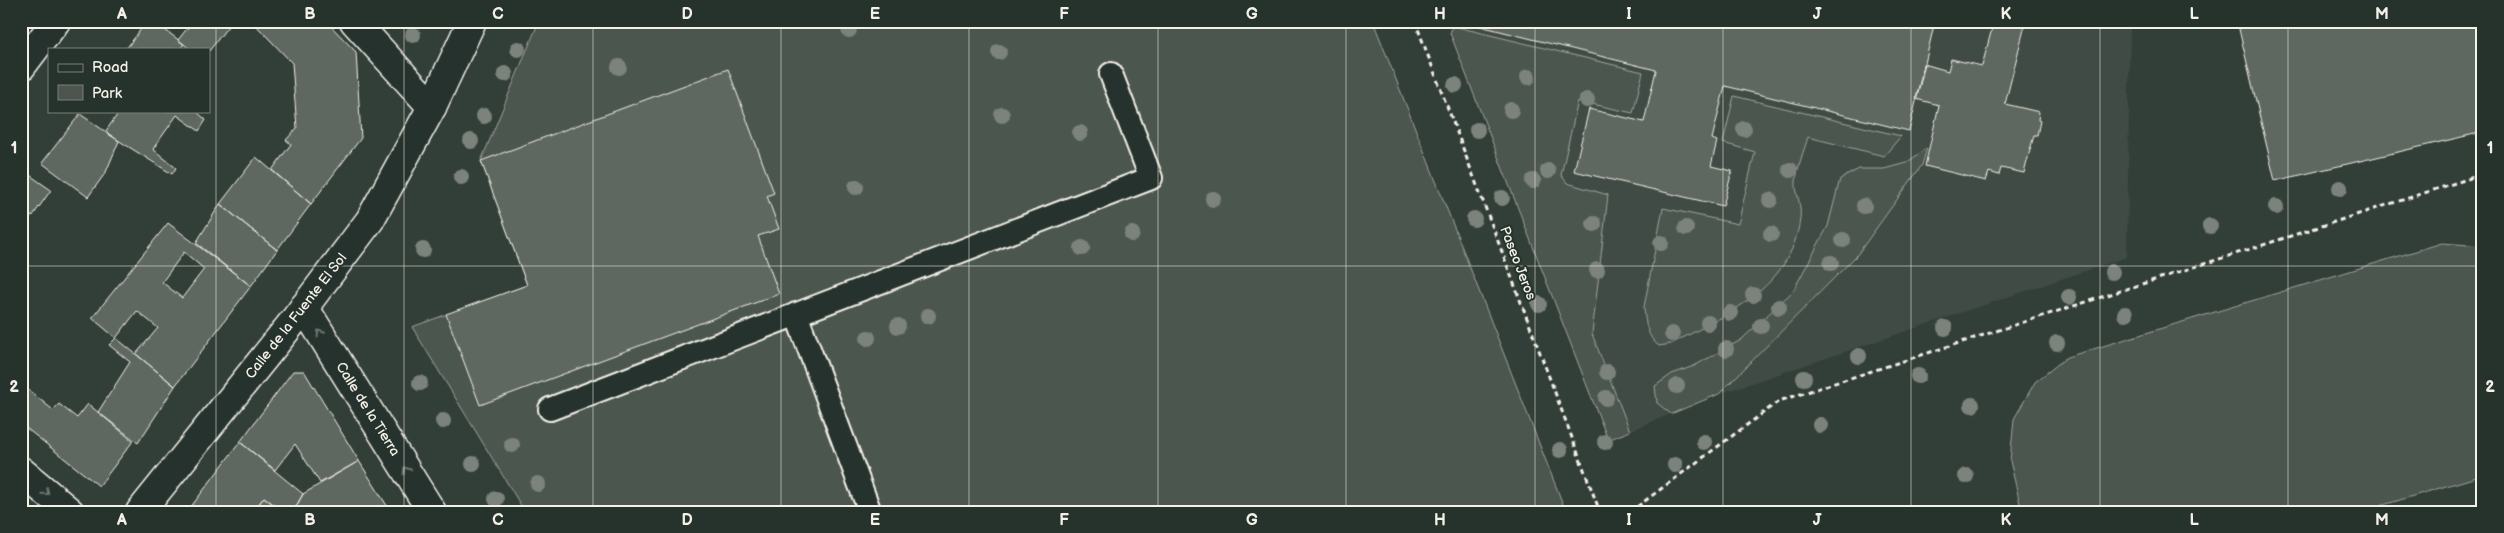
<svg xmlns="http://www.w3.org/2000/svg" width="2504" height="533" viewBox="0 0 2504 533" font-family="'Balsamiq Sans',sans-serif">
<rect width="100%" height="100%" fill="#323e38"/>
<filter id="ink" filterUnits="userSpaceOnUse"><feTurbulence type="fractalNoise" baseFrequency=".02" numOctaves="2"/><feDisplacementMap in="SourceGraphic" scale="10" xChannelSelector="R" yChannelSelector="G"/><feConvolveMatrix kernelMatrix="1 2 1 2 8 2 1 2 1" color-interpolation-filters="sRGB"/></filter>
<g filter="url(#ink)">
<path fill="#404b44" d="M1446,21H2130L2127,257L1719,394L1608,440Z"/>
<path fill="#4c564f" stroke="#a0a49c" d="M539,21H1373L1566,512H525L412,327L527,285L481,161Z
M1453,26L1643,72L1633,113L1578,101L1561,175L1567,183L1608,195L1592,334L1630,431L1608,440L1450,33Z
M1734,96L1901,136L1884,156L1808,137C1804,151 1797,167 1796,182C1795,191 1802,205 1800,219C1791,289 1726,315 1671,344L1659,346C1647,338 1645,321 1644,307L1663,208L1738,224L1755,152L1723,143Z
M1927,148L1922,165L1857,255L1719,394L1671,414L1657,403L1655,386L1672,374L1694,366L1741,340L1793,291L1828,226L1840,179L1859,169H1884L1906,163Z
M2442,243L2483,246V475L2360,512H2022L2010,461L2014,419L2035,382L2067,357Z"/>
<path fill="#5f6861" stroke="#f4f1e8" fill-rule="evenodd" d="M147,21H153L184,44L180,49H126Z
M193,21H232L209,51V49H190L178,40Z
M252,21H326L356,52L361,138L311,204L272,170L291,144L286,140L297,128L292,63Z
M1460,21H1935L1909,131L1725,86L1712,139L1717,141L1711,166L1732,171L1723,206L1574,171L1589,109L1644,122L1656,70Z
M1994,21H2026L2005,104L2039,112L2038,120L2040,121L2037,135H2034L2024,173L2001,168L1999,175L1989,172L1986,181L1925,166L1939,105L1916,99L1924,64L1948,71L1951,59L1982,66Z
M2237,21H2483V132L2275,181Z
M728,69L774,193L767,196L779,229L758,236L779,294L480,405L446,314L527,285L481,161Z
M120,111H196L206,120L199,131L177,115L153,149L176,168L172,174L105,132Z
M80,114L119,141L106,172L88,197L42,163Z
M256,157L311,204L277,250L220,204Z
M21,169L51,190L32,217L21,210Z
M220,204L277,250L251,286L196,243Z
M168,223L251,286L175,386L136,354L158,328L137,311L116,338L92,318ZM184,252L204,269L182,298L162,282Z
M116,338L175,386L138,443L98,412L130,362L109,345Z
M293,371H304L359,461L320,483L295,444L275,470L240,442Z
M21,384L53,410L59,404L77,418L88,404L133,441L99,486L21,424Z
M240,442L303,494L293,512H283L264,497L253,512H187Z
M359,461L391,512H293L303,494Z
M264,497L283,512H253Z"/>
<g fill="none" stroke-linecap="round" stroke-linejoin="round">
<defs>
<path id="service" d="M796,314L870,512
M550,409L1151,178L1111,74"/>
<path id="minor" d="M354,21L432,107
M21,67L56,21
M304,307L432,512
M21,471L70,512"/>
<path id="tertiary" d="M140,512L296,318L370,220L432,107L472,21"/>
</defs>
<use href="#service" stroke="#f4f1e8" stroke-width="26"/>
<use href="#minor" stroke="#f4f1e8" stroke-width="31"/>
<use href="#tertiary" stroke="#f4f1e8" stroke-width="31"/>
<path stroke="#f4f1e8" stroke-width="3" stroke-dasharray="5 4" stroke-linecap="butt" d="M1415,21L1600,512
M1630,512L1779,401L2483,174"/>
<use href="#service" stroke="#26332d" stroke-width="22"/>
<use href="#minor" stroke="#26332d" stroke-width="28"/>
<use href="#tertiary" stroke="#26332d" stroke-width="28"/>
</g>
<g fill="#7c837b">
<circle cx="849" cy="30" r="8"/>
<circle cx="413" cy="35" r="8"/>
<circle cx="518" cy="49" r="8"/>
<circle cx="999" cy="52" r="8"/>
<circle cx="619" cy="67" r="8"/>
<circle cx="505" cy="74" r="8"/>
<circle cx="1528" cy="77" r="8"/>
<circle cx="1455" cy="85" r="8"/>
<circle cx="1587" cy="100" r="8"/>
<circle cx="1511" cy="110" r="8"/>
<circle cx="1002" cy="115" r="8"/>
<circle cx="484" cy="116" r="8"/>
<circle cx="1744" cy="129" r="8"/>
<circle cx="1477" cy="130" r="8"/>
<circle cx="1080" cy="133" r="8"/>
<circle cx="471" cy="141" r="8"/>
<circle cx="1790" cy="170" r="8"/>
<circle cx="1548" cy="171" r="8"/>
<circle cx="461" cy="177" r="8"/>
<circle cx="1533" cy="181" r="8"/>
<circle cx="856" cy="187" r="8"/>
<circle cx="2340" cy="188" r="8"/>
<circle cx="1502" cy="198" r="8"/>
<circle cx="1213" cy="199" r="8"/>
<circle cx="1770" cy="200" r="8"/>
<circle cx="1864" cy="206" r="8"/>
<circle cx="2276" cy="207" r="8"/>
<circle cx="1474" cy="219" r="8"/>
<circle cx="1594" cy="224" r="8"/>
<circle cx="2210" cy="226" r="8"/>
<circle cx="1686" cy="228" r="8"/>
<circle cx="1132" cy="234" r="8"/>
<circle cx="1771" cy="234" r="8"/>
<circle cx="1843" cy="240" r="8"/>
<circle cx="1661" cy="243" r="8"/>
<circle cx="1082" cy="248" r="8"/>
<circle cx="423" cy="250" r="8"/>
<circle cx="1831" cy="263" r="8"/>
<circle cx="1597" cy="270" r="8"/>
<circle cx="2112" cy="272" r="8"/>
<circle cx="1753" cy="295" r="8"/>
<circle cx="2069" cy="297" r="8"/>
<circle cx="1539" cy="304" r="8"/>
<circle cx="1779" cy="307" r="8"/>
<circle cx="1730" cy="313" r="8"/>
<circle cx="2125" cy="314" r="8"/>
<circle cx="928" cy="316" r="8"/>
<circle cx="1708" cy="323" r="8"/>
<circle cx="898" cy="326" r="8"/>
<circle cx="1761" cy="326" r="8"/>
<circle cx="1945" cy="328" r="8"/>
<circle cx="1672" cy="334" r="8"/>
<circle cx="868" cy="338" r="8"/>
<circle cx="2057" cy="343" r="8"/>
<circle cx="1726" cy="349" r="8"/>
<circle cx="1859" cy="356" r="8"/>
<circle cx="1607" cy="372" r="8"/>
<circle cx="1918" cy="376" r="8"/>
<circle cx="1804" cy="378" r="8"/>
<circle cx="420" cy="383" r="8"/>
<circle cx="1677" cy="386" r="8"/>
<circle cx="1606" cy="398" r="8"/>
<circle cx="1972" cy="405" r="8"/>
<circle cx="443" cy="421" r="8"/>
<circle cx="1820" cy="425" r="8"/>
<circle cx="1605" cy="442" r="8"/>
<circle cx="1704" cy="442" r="8"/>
<circle cx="512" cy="445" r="8"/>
<circle cx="1560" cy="450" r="8"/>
<circle cx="473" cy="464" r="8"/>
<circle cx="1675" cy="465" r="8"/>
<circle cx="1966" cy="476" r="8"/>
<circle cx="538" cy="484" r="8"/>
<circle cx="496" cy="499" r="8"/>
</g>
<defs><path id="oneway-chevron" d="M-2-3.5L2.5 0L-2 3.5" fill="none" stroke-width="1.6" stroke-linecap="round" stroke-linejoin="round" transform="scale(1.25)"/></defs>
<g stroke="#6e766e">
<use href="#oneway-chevron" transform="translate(320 333) rotate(-122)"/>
<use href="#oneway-chevron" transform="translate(406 470) rotate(-122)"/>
<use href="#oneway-chevron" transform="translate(46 492) rotate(39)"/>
</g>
</g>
<path fill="none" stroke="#f4f1e8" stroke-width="1" stroke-opacity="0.55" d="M216,21V512M404,21V512M593,21V512M781,21V512M969,21V512M1158,21V512M1346,21V512M1535,21V512M1723,21V512M1911,21V512M2100,21V512M2288,21V512M21,266H2483"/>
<g text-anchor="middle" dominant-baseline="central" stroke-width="4" stroke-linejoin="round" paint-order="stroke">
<g font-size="14" fill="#f4f1e8" stroke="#26332d">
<text transform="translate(1518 263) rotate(69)">Paseo Jeros</text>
<text transform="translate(296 316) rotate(-52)">Calle de la Fuente El Sol</text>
<text transform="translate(368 409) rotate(58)">Calle de la Tierra</text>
</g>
</g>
<rect width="2504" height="533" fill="none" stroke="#26332d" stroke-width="55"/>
<rect x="48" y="48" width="162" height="65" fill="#26332d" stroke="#787f78"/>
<rect x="58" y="64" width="25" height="8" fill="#26332d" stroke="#787f78"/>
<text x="92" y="72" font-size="15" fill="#f4f1e8">Road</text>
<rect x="58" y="85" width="25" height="15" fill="#4c564f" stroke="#787f78"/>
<text x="92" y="98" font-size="15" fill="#f4f1e8">Park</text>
<rect x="28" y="28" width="2448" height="478" fill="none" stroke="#f4f1e8" stroke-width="2"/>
<g font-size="16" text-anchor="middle" font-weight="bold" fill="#f4f1e8">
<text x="122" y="19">A</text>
<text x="310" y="19">B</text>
<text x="498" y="19">C</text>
<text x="687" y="19">D</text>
<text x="875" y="19">E</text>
<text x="1064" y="19">F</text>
<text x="1252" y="19">G</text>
<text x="1440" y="19">H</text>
<text x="1629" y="19">I</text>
<text x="1817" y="19">J</text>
<text x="2006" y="19">K</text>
<text x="2194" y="19">L</text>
<text x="2382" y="19">M</text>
<text x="14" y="153">1</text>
<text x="2490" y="153">1</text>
<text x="14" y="392">2</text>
<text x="2490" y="392">2</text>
<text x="122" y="525">A</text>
<text x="310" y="525">B</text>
<text x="498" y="525">C</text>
<text x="687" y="525">D</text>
<text x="875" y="525">E</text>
<text x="1064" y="525">F</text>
<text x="1252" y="525">G</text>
<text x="1440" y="525">H</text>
<text x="1629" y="525">I</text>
<text x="1817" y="525">J</text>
<text x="2006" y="525">K</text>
<text x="2194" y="525">L</text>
<text x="2382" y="525">M</text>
</g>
</svg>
